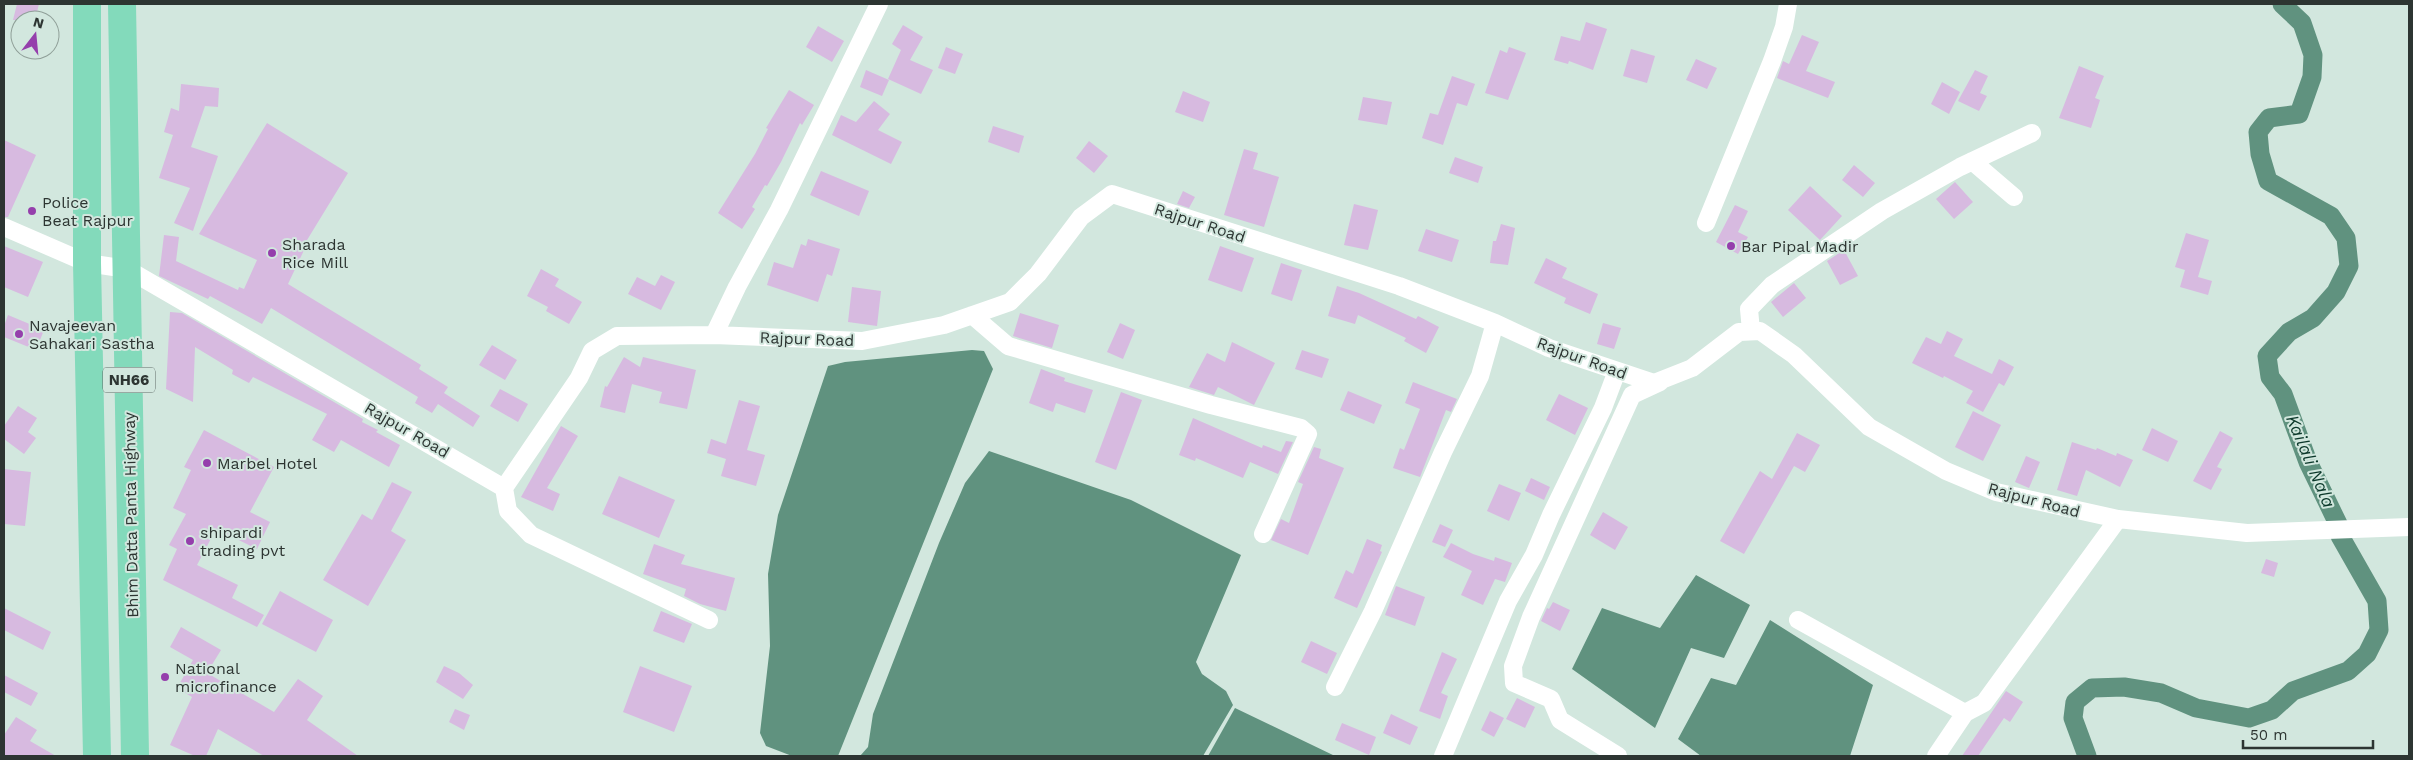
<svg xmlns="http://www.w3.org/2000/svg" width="2413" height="760" viewBox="0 0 2413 760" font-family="'Work Sans',sans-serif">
<rect width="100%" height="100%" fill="#d2e7de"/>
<path fill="#60927f" d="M972,350L984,351L993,369L838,756H792L766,746L760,733L770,646L768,574L778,515L828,366L845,362Z
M989,451L1131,500L1241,555L1196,662L1202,674L1226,691L1233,705L1203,756H860L868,747L873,714L939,543L965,483Z
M1696,575L1750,605L1724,658L1691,648L1655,728L1572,669L1602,608L1660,628Z
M1770,620L1873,685L1850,756H1701L1678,739L1711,678L1736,685Z
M1235,708L1335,756H1208Z"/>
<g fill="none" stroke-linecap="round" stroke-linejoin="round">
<path stroke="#60927f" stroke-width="19" d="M2087,756L2073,718L2075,702L2092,688L2124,687L2161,693L2196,708L2249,718L2272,710L2293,691L2348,671L2367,654L2379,630L2377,601L2340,536V528L2308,462L2283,394L2270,377L2267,356L2289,332L2313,318L2336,292L2349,266L2346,238L2331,216L2268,181L2260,154L2258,132L2269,118L2299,114L2312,77L2313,55L2302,23L2282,4"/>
</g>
<path fill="#d7bae0" d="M17,4H39L35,20H13Z
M1586,22L1607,29L1593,70L1569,61L1568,64L1554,60L1561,36L1580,41Z
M903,25L923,37L910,60L933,70L921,94L888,79L901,50L892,44Z
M818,26L844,41L832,62L806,47Z
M1802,35L1819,42L1806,71L1835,82L1828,98L1777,78L1783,61L1789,64Z
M946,47L963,54L955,74L938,68Z
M1509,47L1526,53L1508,100L1485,93L1500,50L1507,53Z
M1631,49L1655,56L1647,83L1623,76Z
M1696,59L1717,68L1707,89L1686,80Z
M2079,66L2104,76L2095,98L2100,100L2091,128L2059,118Z
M866,70L889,80L882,96L860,87Z
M1975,70L1988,76L1980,93L1987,96L1979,111L1958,101Z
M1452,76L1475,84L1467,106L1457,103L1443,145L1422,138L1430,113L1438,115Z
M1942,82L1960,92L1949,114L1931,104Z
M181,84L219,88L218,107L205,106L191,147L218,156L193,231L174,223L190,188L159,178L173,135L164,132L171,108L179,111Z
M789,90L814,105L802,125L800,123L781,162L767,186L765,185L752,207L755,209L742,229L718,213L755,154L768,129L766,128Z
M1183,91L1210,102L1203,122L1175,112Z
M1363,97L1392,102L1387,125L1358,120Z
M874,101L890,114L878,130L902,142L891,164L832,135L841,115L856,122Z
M267,123L348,173L304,245L306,246L288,284L421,365L419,369L448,387L444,393L480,416L473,427L438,404L432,413L415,403L418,397L271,308L262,324L210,296L208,299L159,276L164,235L179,237L176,261L238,290L239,287L244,289L257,260L199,234Z
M993,126L1024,136L1019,153L988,142Z
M4,140L36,155L8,217H4Z
M1089,141L1108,156L1094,173L1076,158Z
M1244,149L1258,153L1253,169L1279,177L1264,227L1224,215Z
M1455,157L1483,167L1478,183L1449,173Z
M1854,165L1875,183L1863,197L1842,180Z
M821,171L869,191L859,216L810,195Z
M1955,182L1973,202L1954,219L1936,199Z
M1810,186L1842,216L1820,240L1788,210Z
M1183,191L1195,197L1189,208L1177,204Z
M1354,204L1378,210L1368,250L1344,245Z
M1735,205L1748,211L1738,232L1748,237L1738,254L1716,242Z
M1501,224L1515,228L1508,265L1490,263L1493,241H1496Z
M1426,229L1459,240L1452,262L1418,251Z
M2186,233L2209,240L2198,277L2212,281L2208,295L2180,287L2185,270L2175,267Z
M808,239L840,249L832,276L827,274L818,302L767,285L774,262L793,268L801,244L806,246Z
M4,246L43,262L28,297L4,287Z
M1220,246L1254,258L1242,292L1208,280Z
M1844,250L1858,276L1840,285L1827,261Z
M1546,258L1567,268L1562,278L1598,294L1590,314L1564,303L1566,298L1534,283Z
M1281,263L1302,270L1292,301L1271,294Z
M541,269L559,279L555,286L582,302L569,324L546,311L548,307L527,296Z
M661,275L675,282L661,310L628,294L637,277L655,286Z
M1794,283L1806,298L1783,317L1771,302Z
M1337,286L1359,293L1416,319L1418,316L1439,327L1426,353L1404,341L1406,338L1358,315L1355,324L1328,316Z
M852,287L881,291L877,326L848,322Z
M170,312L182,313L363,419L362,422L378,430L376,432L400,445L389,467L341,440L334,452L312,440L327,414L253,377L249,383L232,374L233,370L195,347L193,402L166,389Z
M1020,313L1059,325L1052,348L1013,336Z
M8,315L44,330L36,350L4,337V326Z
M1120,323L1135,330L1123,359L1107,352Z
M1603,323L1621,328L1614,349L1597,344Z
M1947,331L1963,339L1954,356L1992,374L1999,359L2014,367L2004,386L1999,383L1983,412L1966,403L1973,391L1944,376L1943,378L1912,363L1926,337L1941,344Z
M1232,342L1275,363L1254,405L1218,387L1214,395L1189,387L1207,353L1225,362Z
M492,345L517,360L505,380L479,365Z
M1302,350L1329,359L1322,378L1295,369Z
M624,357L640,367L643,357L696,370L687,409L659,403L662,392L632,384L625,413L600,407L605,386L607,387Z
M1041,369L1065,378L1064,381L1093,390L1085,413L1056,403L1053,412L1029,403Z
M1413,382L1457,399L1451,412L1446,410L1420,477L1393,468L1400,448L1404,450L1420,409L1405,403Z
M500,389L528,404L518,422L490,406Z
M1348,391L1382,405L1374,424L1340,410Z
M1121,392L1142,400L1116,470L1095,462Z
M1559,394L1588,408L1575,435L1546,420Z
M739,400L760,406L747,450L765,455L756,486L721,476L726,459L707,453L711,439L726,444Z
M18,406L37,418L28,432L36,438L24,454L4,439V426Z
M1973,411L2001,425L1983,461L1955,447Z
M1193,418L1262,448L1263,445L1281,452L1286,441L1293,442L1278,474L1250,462L1243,478L1196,458L1195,461L1179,455Z
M561,426L578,436L547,488L560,494L553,511L521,497Z
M2152,428L2178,441L2168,462L2142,450Z
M204,430L274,467L250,512L270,522L257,549L216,529L197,565L238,585L232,598L264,615L257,627L163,580L177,549L169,545L186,514L173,508L191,470L184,467Z
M2220,431L2233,438L2217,467L2222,469L2211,490L2193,481Z
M1797,433L1820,445L1805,472L1794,466L1744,554L1720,541L1760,471L1772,479Z
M2072,442L2096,450L2097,448L2116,456L2117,453L2133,460L2120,487L2086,470L2077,496L2057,490Z
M1314,447L1321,449L1319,458L1344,468L1308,555L1271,540L1281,519L1289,523L1303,484L1298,482Z
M2026,456L2040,462L2029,488L2015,482Z
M4,469L31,472L25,526L4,524Z
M619,476L675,500L659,538L602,514Z
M1531,478L1550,487L1544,500L1525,491Z
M392,482L412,492L391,531L406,540L368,606L323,580L362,514L372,520Z
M1499,484L1521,493L1509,521L1487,511Z
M1603,512L1628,527L1615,550L1590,535Z
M1440,524L1453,530L1445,547L1432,542Z
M1367,539L1382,545L1380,551L1382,552L1357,608L1334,598L1346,570L1353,574Z
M1451,543L1473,554L1494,561L1495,557L1512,563L1505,582L1495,579L1483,605L1461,595L1472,571L1443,557Z
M654,544L685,555L681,564L735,578L726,611L700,604L684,596L686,589L643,574Z
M2266,559L2278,563L2274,577L2261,573Z
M1396,586L1425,597L1415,626L1385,615Z
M280,591L333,620L316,652L262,624Z
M1553,602L1570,610L1560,631L1541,621L1547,608L1549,609Z
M4,608L51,632L43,650L4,630Z
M661,611L692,624L684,643L653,631Z
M181,627L221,650L207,673L274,712L298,679L323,696L307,720L358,756H264L218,729L206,756H195L170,745L192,697L177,688L193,660L170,647Z
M1311,641L1337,653L1327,674L1301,662Z
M1442,652L1457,659L1441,693L1448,696L1440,719L1419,711Z
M444,666L459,673L473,685L463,699L436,682Z
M640,666L692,686L674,732L623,712Z
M4,675L38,693L31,706L4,692Z
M2006,691L2023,702L2010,722L2004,718L1978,756H1962Z
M1517,698L1535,707L1525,728L1506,719Z
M455,709L470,715L464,730L449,722Z
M1490,711L1504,718L1494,737L1481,730Z
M1391,714L1418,727L1410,745L1383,733Z
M16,717L37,730L30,741L56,756H4V735Z
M1342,723L1376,737L1369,755L1335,740Z"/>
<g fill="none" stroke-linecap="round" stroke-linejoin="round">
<path stroke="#fff" stroke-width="18" d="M1972,161L2014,197
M1706,223L1772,61L1784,27L1788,4
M4,227L87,263L127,269L504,488L579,378L592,351L617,336L714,335L862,341L944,325L1010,302L1038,274L1081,217L1112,194L1399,286L1495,323L1549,348L1654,383L1692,368L1739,332L1760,331L1794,355L1869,427L1946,471L1996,492L2118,519L2247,533L2409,527
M972,315L1008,346L1211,405L1301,428L1308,434L1263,534
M1751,331L1749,309L1772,285L1882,211L1960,167L2032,133
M714,335L737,287L779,210L879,4
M504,488L508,511L531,535L709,620
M1798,620L1965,713
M1335,687L1373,611L1443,452L1480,376L1495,323
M1443,756L1508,601L1534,555L1551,515L1603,408L1617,371
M1618,756L1560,720L1551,699L1514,683L1513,666L1531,617L1632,395L1660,382
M1936,756L1965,713L1984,703L2118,519"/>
<path stroke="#83dabb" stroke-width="28" d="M87,4V263L97,756
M122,4L135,756"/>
</g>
<g fill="#953fac" stroke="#d2e7de" stroke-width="2">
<circle cx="32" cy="211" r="5"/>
<circle cx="1731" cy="246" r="5"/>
<circle cx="272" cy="253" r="5"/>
<circle cx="19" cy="334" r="5"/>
<circle cx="207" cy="463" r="5"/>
<circle cx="190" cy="541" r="5"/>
<circle cx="165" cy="677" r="5"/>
</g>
<g text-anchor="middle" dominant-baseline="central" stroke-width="4" stroke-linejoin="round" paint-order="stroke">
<rect fill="#d2e7de" stroke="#5e6a66" stroke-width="1" x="103" y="367.5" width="52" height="25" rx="4"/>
<g font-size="15" font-weight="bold" fill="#2d3532">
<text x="129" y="380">NH66</text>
</g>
<g font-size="16" fill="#2d3532" stroke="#d2e7de" text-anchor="start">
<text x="42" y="202">Police<tspan x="42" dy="18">Beat Rajpur</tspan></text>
<text x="282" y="244">Sharada<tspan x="282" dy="18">Rice Mill</tspan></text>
<text x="1741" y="246">Bar Pipal Madir</text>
<text x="29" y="325">Navajeevan<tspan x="29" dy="18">Sahakari Sastha</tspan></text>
<text x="217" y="463">Marbel Hotel</text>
<text x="200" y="532">shipardi<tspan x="200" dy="18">trading pvt</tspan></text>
<text x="175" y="668">National<tspan x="175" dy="18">microfinance</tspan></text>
</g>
<g font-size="16" fill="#2d3532" stroke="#d2e7de">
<text transform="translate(1200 223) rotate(18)">Rajpur Road</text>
<text transform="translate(807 339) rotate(2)">Rajpur Road</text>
<text transform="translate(1582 358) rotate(20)">Rajpur Road</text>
<text transform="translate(407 430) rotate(30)">Rajpur Road</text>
<text transform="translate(2034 500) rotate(15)">Rajpur Road</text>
<text transform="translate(131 515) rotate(-91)">Bhim Datta Panta Highway</text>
</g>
<g font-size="18" font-style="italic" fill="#0b382a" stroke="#d2e7de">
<text transform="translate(2311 461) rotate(67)">Kailali Nala</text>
</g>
</g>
<rect width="2413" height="760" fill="none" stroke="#2d3532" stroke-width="10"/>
<g transform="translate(35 35) rotate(16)"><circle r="24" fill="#d2e7de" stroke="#90a099"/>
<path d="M0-4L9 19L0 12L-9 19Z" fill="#953fac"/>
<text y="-8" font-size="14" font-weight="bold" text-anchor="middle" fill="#2d3532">N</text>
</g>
<path d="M2243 740v8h130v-8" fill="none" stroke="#2d3532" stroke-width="2.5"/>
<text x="2250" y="740" font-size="15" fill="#2d3532" stroke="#d2e7de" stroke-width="4" paint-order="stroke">50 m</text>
</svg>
